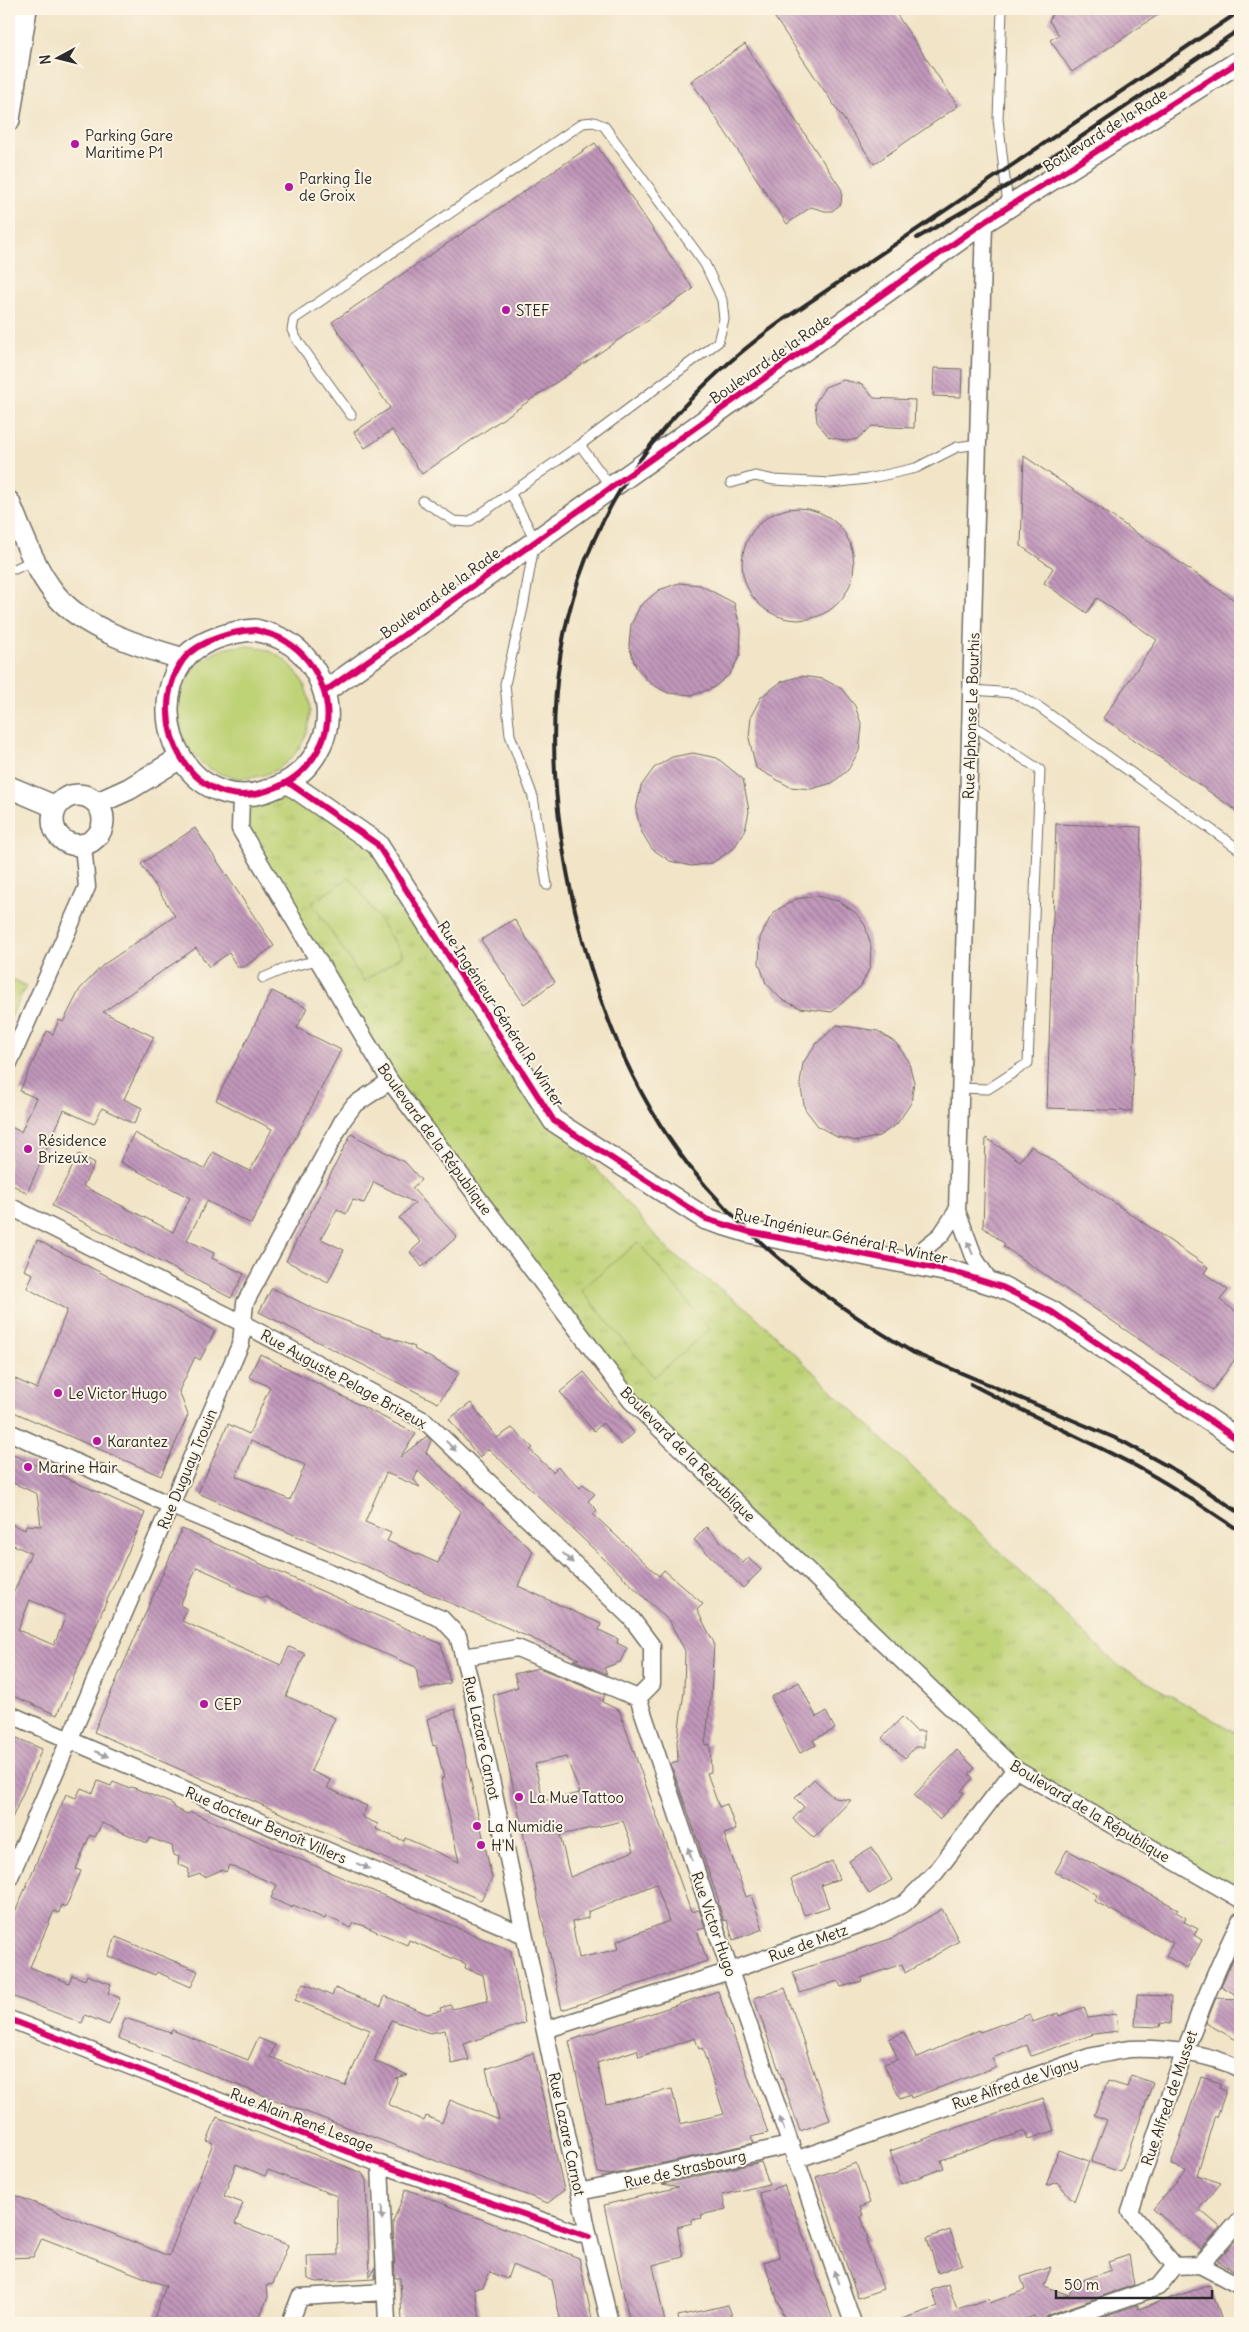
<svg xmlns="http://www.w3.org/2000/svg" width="1249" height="2332" viewBox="0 0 1249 2332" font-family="Delius,sans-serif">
<defs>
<pattern id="grass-tufts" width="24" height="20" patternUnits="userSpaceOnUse" patternTransform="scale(1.25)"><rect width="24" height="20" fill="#bed276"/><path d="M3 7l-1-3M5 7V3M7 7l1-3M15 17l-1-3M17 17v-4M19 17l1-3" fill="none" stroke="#a3b466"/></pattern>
<pattern id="building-back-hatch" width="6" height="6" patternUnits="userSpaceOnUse" patternTransform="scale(1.25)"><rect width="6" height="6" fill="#c197bb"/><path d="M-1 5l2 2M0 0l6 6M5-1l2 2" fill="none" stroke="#9d7b98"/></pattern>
</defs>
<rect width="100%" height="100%" fill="#fcf5e5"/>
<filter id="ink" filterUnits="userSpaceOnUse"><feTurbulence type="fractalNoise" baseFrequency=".02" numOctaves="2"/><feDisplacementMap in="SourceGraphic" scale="10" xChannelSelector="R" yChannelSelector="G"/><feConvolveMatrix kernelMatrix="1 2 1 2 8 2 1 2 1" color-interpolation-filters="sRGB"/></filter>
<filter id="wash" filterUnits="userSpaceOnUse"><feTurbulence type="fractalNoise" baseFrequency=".0096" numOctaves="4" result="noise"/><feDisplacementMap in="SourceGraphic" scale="20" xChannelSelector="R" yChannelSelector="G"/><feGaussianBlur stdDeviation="1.12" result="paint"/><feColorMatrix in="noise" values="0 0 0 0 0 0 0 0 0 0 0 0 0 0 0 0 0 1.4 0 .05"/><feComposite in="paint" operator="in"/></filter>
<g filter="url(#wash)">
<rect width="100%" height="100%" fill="#f1e4c7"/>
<path fill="url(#grass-tufts)" stroke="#747e50" d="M289,783L377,844L554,1121L669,1251L752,1313L1117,1665L1240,1735V1899L1015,1769L631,1401L390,1081L240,829L241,797Z
M9,977L26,986L9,1021Z"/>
<path fill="#bed276" stroke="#747e50" d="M178 712a66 66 0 1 1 132 0a66 66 0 1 1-132 0Z
M350,877L403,955L364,981L312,903Z
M638,1242L710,1329L654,1377L581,1290Z"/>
<g id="blocks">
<path fill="url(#building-back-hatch)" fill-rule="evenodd" d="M769,9H893L958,106L874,164Z
M1054,9H1167L1072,72L1050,40L1059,35L1049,21Z
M745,44L842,190L841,204L832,211H825L811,207L787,224L691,81Z
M595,143L693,289L422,474L392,430L365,448L354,432L390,408L332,322Z
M934,368L962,369L961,397L933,396Z
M843,380L862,384L874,398L915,400L914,428L872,426L857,439L847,441L829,437L817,422L815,403L825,387Z
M1024,456L1240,604V813L1103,718L1157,640L1097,598L1087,613L1044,583L1053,568L1021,546Z
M742 564a56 56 0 1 1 112 0a56 56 0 1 1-112 0Z
M679,583L700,585L734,603L741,630L740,655L730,674L713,688L693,695L668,693L650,683L636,667L629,646L631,625L640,606L659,590Z
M801,676L823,679L842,689L855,706L862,726L859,751L848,770L832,783L811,789L790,787L756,768L749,738L751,716L761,697L781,682Z
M693,753L717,758L743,779L749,811L745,831L733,849L712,863L691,866L670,861L652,849L641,831L636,810L641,786L654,768L672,757Z
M1056,824L1141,827L1132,1111L1047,1108Z
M195,828L274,946L244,967H237L229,953L209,967L196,948L103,1012L154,1037L124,1099L142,1108L134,1124L102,1108L94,1124L64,1110L27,1193L9,1183V1126L21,1132L36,1098L20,1091L47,1031L53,1034L59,1020L63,1022L80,989L103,965L175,916L141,864Z
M817,896L838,901L856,913L865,925L871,946L870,967L861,986L832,1012L800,1008L781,999L766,983L759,963L760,938L770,918L777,910L796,899Z
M514,919L555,982L524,1004L481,940Z
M272,991L307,1008L297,1028L341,1050L251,1224L207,1201L187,1240L214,1253L212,1258L244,1274L231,1298L52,1206L79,1154L95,1163L83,1186L173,1232L190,1198L120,1162L134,1133L204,1169L213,1152L250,1171L272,1129L216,1100Z
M837,1025L878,1031L896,1043L908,1060L914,1082L911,1103L897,1124L879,1136L858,1141L837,1137L818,1126L805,1109L800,1084L803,1063L815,1045Z
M351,1134L406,1163L421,1180L412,1188L457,1237L422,1267L410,1252L421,1242L399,1218L415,1203L374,1182L364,1203L353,1200L346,1214L337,1209L321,1239L344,1250L328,1282L286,1261Z
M986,1138L1020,1161L1031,1146L1208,1267L1204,1273L1228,1290L1220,1300L1240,1315V1352L1213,1390L1003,1246L1005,1244L983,1227Z
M37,1240L215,1331L200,1360L195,1357L179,1391L188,1415L161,1476L9,1410V1376L37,1389L67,1310L27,1288L33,1274L24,1270Z
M272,1288L314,1309L415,1347L414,1349L459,1373L438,1403L259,1312Z
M260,1354L416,1434L400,1457L427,1436L431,1441L426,1453L533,1551L518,1586L601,1624L599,1630L618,1639L617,1643L627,1648L620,1662L604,1668L607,1674L573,1660L579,1659L198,1493L228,1424L249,1434L270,1387L249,1377ZM251,1441L305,1465L290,1500L236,1476ZM418,1471L461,1511L438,1563L387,1541L391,1533L365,1522L386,1473L420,1487L414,1480Z
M584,1372L634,1433L621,1445L603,1423L594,1431L560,1392Z
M471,1403L497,1438L512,1428L533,1448L530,1450L553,1472L558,1467L580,1488L583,1484L595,1494L588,1501L597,1510L593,1514L659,1576L664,1570L703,1604L697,1610L714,1643L711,1696L705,1745L710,1744L711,1772L707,1773L719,1807L727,1804L736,1830L724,1834L746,1897L751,1895L763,1929L733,1940L727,1920L724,1921L718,1903L719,1902L671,1764L678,1762L677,1742L684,1692L685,1651L670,1622L489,1449L479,1457L449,1419Z
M9,1453L145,1513L57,1715L9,1694V1592L13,1594L31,1553L9,1543V1523L25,1530L26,1525L41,1526L37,1494L9,1481ZM30,1600L66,1616L54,1645L18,1630Z
M706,1527L743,1563L748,1558L761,1570L743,1588L694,1540Z
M182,1529L441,1644L450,1683L420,1690L416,1667L350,1639L264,1596L263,1599L231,1585L232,1583L197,1567L180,1605L187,1609L182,1621L281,1665L289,1647L305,1654L286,1696L335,1718L311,1771L331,1780L327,1788L367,1806L362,1817L378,1824L376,1829L404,1841L405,1838L459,1862L441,1778H444L436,1745L433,1746L427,1719L455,1709L492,1878L481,1900L94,1732Z
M539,1668L605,1695L602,1702L619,1710L691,1912L699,1910L705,1928L697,1930L707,1961L562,2010L493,1695L518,1687L514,1674ZM566,1757L580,1793L543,1801L535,1764ZM623,1821L634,1851L570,1877L560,1835ZM656,1884L669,1921L617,1941L619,1949L579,1958L572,1922L588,1918V1912Z
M799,1682L816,1717L826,1712L835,1729L813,1740L816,1745L800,1753L771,1697Z
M902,1717L916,1731H924V1747H915L905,1758L882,1738Z
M17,1738L42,1749L9,1825V1758Z
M957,1750L975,1768L969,1774L973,1778L961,1791L964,1793L939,1819L914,1795Z
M814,1779L834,1798L851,1800L814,1838L793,1819L804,1807L795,1798Z
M98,1781L111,1786L113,1782L128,1788L132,1787L173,1804L175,1808L187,1814L191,1812L511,1951L525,2023L464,2044L469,2060L452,2064L445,2030L430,2033L391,2020L374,2061L408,2075L395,2078L398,2079L388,2104L424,2121L426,2116L442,2123L450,2100L499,2120L486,2069L533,2053L564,2190L548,2203L293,2107L118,2038L125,2018L171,2033L172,2030L248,2060L258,2038L275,2045L270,2057L345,2086L370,2030L295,2000L303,1983L332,1996L335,1988L381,2006L385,1996L427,2014L441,2011L440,2008L451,2005L452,2009L488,2001L483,1975L465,1968L466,1964L409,1940L407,1945L362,1925L354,1923L351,1928L326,1916L325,1919L293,1905L292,1908L271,1898L277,1885L229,1865L226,1872L221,1870L205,1877L200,1874L188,1878L189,1869L178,1864L179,1857L174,1855L172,1846L150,1838L147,1843L102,1823L95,1837L90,1835L76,1869L81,1871L66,1907L61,1905L59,1913L54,1911L30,1967L69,1983L72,1975L85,1980L87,1975L111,1984L108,1993L120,1998L109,2025L85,2015L82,2023L9,1995V1926L66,1794L76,1798L81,1788L93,1793Z
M872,1847L892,1880L869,1894L849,1861Z
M1067,1850L1178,1909L1176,1912L1186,1918L1184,1922L1198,1929L1194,1935L1202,1940L1187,1968L1166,1956L1173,1943L1094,1901L1097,1895L1055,1872Z
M832,1861L839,1879L821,1885L829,1907L804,1915L791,1879Z
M942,1909L959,1941L905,1973L902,1964L861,1978L862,1981L841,1987L838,1981L800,1993L793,1972L893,1938Z
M116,1937L198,1971L191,1987L157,1972L155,1975L108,1956Z
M1240,1944V1997L1221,1986Z
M785,1988L830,2120L800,2131L754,1998Z
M718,1991L768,2133L751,2137L754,2143L610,2175L598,2173L569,2041ZM695,2038L699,2049L702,2048L724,2114L680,2124L672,2089L606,2104L597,2063L637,2050L639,2057Z
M1137,1995L1171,1996L1170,2024L1161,2023L1160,2027L1135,2026Z
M1216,1998L1240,1999V2042L1206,2023Z
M1084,2007L1088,2018L1116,2014L1118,2031L1094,2034L1031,2056L1027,2045L992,2058L996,2067L911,2098L910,2095L900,2099L884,2064L898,2059L889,2039L904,2032L916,2058L979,2030L980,2032L1030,2014L1033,2022L1058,2013L1059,2016Z
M1131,2075L1153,2083L1121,2172L1091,2162L1107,2120L1094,2115L1108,2081L1127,2087Z
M1201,2077L1221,2083L1219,2088L1226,2091L1217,2117L1215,2115L1197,2175L1221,2183L1199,2209L1220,2227L1201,2249L1153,2209L1186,2170L1171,2165Z
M1043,2098L1054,2131L1028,2139L1025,2131L969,2150L941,2160L944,2168L901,2184L890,2151Z
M217,2117L362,2173L366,2180L370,2277L375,2267V2279L317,2282L308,2279L307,2256L338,2255L337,2196L268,2170L265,2176L236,2164L224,2196L243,2203L235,2224L288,2245L273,2284L267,2285L268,2297L257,2323H152L166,2286L42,2238L33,2257L9,2258V2193L169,2256L213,2143L207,2141Z
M1058,2150L1089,2161L1074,2201L1057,2182L1046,2186Z
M761,2162L769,2184L722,2195L726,2209L701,2215L702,2218L692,2220V2223L677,2227L683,2257L653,2265L665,2323H630L604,2205L679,2187L662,2184Z
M856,2163L870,2203L860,2207L863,2215L861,2216L868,2239L866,2240L883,2289L858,2298L816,2177Z
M784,2185L799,2224L834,2323H786L764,2262L780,2257L759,2193Z
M406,2189L579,2258L593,2323H561L552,2280L512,2265L507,2279L490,2272L483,2287L474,2288L481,2323H402L400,2278H395L393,2222Z
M950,2230L962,2264L938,2273L927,2238Z
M1236,2240L1240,2244V2274L1217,2261Z
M1129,2255L1134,2285L1051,2314L1046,2317L1044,2323H1035L1034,2316L1014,2323H900L899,2320L938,2307L932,2290L948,2284L957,2309L989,2299L990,2303L1025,2290L1021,2277L1051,2267L1044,2286L1069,2295L1074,2283L1111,2270L1108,2262Z
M1210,2285L1223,2323H1084L1138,2305V2309Z
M728,2305L735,2323H679L678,2316Z"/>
</g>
</g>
<g filter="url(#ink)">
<use href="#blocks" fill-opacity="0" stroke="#706c62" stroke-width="1"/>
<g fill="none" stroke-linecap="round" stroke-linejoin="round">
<defs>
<path id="service" d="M1002,9L998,119L1008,205
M351,415L297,340L292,330L294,319L583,123L594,122L604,126L705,264L722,300L724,319L718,342L580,445L469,522L454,521L423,501
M580,445L611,487
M731,483L755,476L774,480L831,483L867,479L916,468L957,447L978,444
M511,494L535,540L523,608L505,684L510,735L533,797L547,885
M15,569L33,560
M972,690L1014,693L1039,707L1240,850
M263,978L289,967L318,960
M961,1088L988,1089L1028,1063L1040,770L971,724"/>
<path id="minor" d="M984,222L957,1211L975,1259L990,1282
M241,797L240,829L390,1081L631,1401L1015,1769L1240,1899
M9,1063L87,887L83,845
M9,1206L244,1324L425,1421L631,1618L652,1646V1684L638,1698
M906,1263L941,1235L957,1211
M9,1432L172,1506L442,1619L458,1636L470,1681L589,2237L610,2323
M464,1657L517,1648L638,1698L730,1971L853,2323
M9,1714L524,1935
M9,1879L241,1343L245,1303L343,1120L354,1105L390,1081
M9,2019L380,2164L589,2237
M545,2030L730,1971L869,1921L905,1903L936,1872L1015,1769
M795,2160L1089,2057C1102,2055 1117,2050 1131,2049C1166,2048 1209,2053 1240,2069
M380,2164L387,2323
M580,2192L789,2145
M1200,2265L1240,2220
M1175,2266L1130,2212C1163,2114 1194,2014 1240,1921
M290,2323L300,2297L385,2292
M1054,2323L1158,2287L1175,2266L1200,2265L1240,2286"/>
<path id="tertiary" d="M9,120L26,9
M9,502C22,533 34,568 55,594C83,629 142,647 184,659
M255,630C266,633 277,635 287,642C319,661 338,709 321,744C311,766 294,781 272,789C195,820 140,723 183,660C197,641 233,631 255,630Z
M324,692L984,222L1240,61
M289,783L377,844L554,1121L706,1219L749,1232L954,1272L1002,1287L1052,1312L1240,1441
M9,787L56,807
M53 820a25 25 0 1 1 50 0a25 25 0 1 1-50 0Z
M98,803L129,789L180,758"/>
</defs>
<use href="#service" stroke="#706c62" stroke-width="11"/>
<use href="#minor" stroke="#706c62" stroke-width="19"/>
<use href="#tertiary" stroke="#706c62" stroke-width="24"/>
<use href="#service" stroke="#fff" stroke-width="9"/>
<use href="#minor" stroke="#fff" stroke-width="16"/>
<use href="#tertiary" stroke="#fff" stroke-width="21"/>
<path stroke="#2b2b2b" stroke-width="4" d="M1240,11L783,320C573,471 518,662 575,910C597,1002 630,1090 689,1166C751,1244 829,1303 914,1353L1122,1441L1180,1473L1240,1513
M917,238L1019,179L1240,29
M971,1384C1025,1413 1080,1437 1134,1465C1171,1485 1206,1508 1240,1531"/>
<defs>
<path id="cycleway" d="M255,630C266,633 277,635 287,642C319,661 338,709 321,744C311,766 294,781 272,789C195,820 140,723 183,660C197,641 233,631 255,630Z
M324,692L984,222L1240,61
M289,783L377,844L554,1121L706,1219L749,1232L954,1272L1002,1287L1052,1312L1240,1441
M9,2019L380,2164L589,2237"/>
</defs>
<use href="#cycleway" stroke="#fcf5e5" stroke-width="9"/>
<use href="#cycleway" stroke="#d6006c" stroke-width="6"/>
</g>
<defs><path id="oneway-solid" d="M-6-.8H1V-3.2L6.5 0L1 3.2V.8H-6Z" transform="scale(1.25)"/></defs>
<g fill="#a0a0a0">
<use href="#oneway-solid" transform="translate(970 1248) rotate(-113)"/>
<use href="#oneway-solid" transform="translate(451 1446) rotate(44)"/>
<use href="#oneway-solid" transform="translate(568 1558) rotate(44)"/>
<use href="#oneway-solid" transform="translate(102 1754) rotate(23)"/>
<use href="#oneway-solid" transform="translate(690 1854) rotate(-109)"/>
<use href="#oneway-solid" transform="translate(363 1866) rotate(23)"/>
<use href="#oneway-solid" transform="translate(782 2124) rotate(-109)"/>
<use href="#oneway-solid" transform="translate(382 2213) rotate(88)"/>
<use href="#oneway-solid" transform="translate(836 2277) rotate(-109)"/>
</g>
</g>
<g fill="#b5179e" stroke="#fcf5e5" stroke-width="2">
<circle cx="75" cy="144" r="5"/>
<circle cx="289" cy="187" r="5"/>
<circle cx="506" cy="310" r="5"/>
<circle cx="28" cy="1149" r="5"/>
<circle cx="58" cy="1393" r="5"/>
<circle cx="97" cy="1441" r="5"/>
<circle cx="28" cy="1467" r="5"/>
<circle cx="204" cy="1704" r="5"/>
<circle cx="519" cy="1797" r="5"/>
<circle cx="477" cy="1826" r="5"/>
<circle cx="481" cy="1845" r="5"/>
</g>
<g text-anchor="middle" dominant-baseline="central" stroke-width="4" stroke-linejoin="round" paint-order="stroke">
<g font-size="15" fill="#2b2b2b" stroke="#fcf5e5">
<text transform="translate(1105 130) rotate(-32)">Boulevard de la Rade</text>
<text transform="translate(770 359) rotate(-35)">Boulevard de la Rade</text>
<text transform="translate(440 593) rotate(-36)">Boulevard de la Rade</text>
<text transform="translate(971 716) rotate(-88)">Rue Alphonse Le Bourhis</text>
<text transform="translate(501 1014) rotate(57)">Rue Ingénieur Général R. Winter</text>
<text transform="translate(435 1139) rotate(54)">Boulevard de la République</text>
<text transform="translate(841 1236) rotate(12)">Rue Ingénieur Général R. Winter</text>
<text transform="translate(344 1379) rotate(29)">Rue Auguste Pelage Brizeux</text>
<text transform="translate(688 1454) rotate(45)">Boulevard de la République</text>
<text transform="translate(187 1469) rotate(-67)">Rue Duguay Trouin</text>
<text transform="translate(482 1738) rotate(78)">Rue Lazare Carnot</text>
<text transform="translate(1090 1811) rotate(31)">Boulevard de la République</text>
<text transform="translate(266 1825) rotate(23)">Rue docteur Benoît Villers</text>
<text transform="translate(714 1924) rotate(71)">Rue Victor Hugo</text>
<text transform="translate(808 1943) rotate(-20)">Rue de Metz</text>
<text transform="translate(1015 2083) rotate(-19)">Rue Alfred de Vigny</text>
<text transform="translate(1169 2098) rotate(-71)">Rue Alfred de Musset</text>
<text transform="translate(302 2120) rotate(21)">Rue Alain René Lesage</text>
<text transform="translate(567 2134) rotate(78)">Rue Lazare Carnot</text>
<text transform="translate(685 2169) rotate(-13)">Rue de Strasbourg</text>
</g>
<g font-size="15" fill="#2b2b2b" stroke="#fcf5e5" text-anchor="start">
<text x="85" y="135">Parking Gare<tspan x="85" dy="17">Maritime P1</tspan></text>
<text x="299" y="178">Parking Île<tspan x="299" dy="17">de Groix</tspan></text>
<text x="516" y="310">STEF</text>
<text x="38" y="1140">Résidence<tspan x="38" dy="17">Brizeux</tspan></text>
<text x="68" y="1393">Le Victor Hugo</text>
<text x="107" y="1441">Karantez</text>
<text x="38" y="1467">Marine Hair</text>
<text x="214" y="1704">CEP</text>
<text x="529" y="1797">La Mue Tattoo</text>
<text x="487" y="1826">La Numidie</text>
<text x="491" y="1845">H'N</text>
</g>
</g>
<rect width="1249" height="2332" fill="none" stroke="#fcf5e5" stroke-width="30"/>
<g transform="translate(58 58) rotate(263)" stroke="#fcf5e5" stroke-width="4" paint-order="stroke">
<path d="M0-4L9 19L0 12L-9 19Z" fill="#2b2b2b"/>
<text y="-8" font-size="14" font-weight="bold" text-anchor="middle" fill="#2b2b2b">N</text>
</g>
<path d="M1056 2290v8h156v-8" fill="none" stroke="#2b2b2b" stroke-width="2.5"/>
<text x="1064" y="2290" font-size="15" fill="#2b2b2b" stroke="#fcf5e5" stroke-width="4" paint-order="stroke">50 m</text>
</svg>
